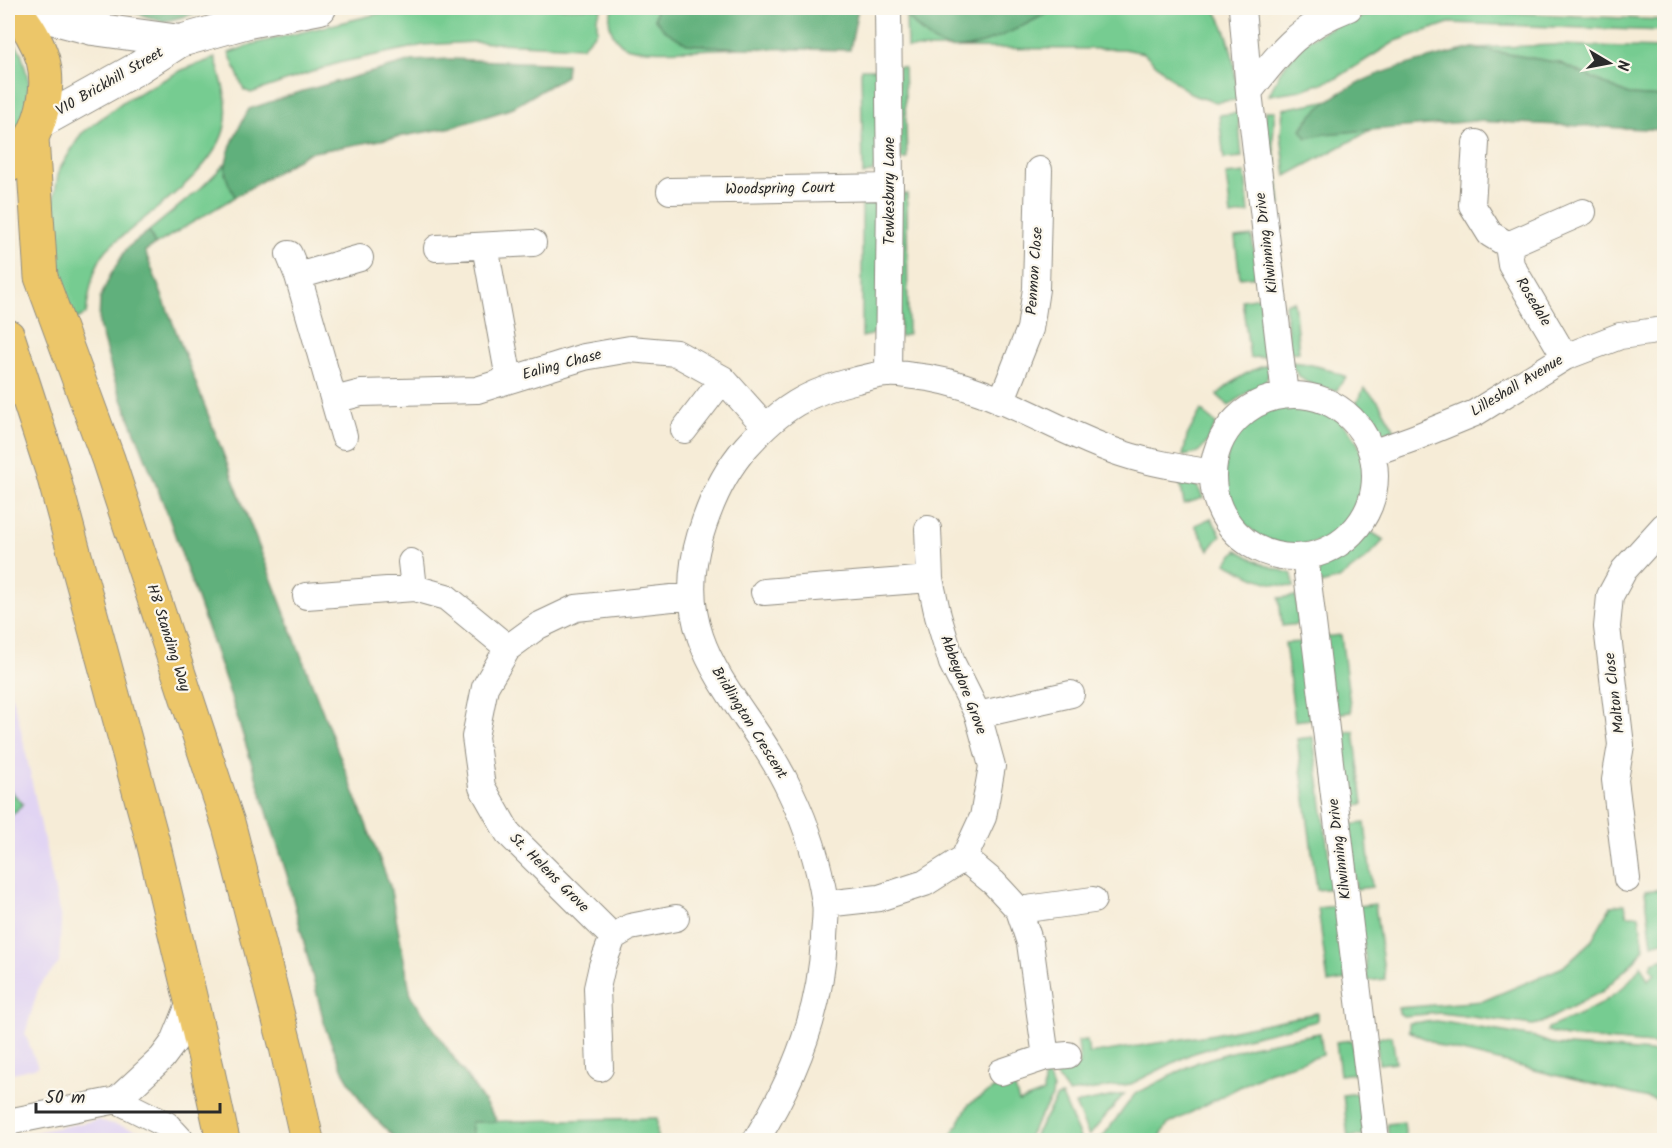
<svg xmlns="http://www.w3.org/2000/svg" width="1672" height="1148" viewBox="0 0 1672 1148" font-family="Kalam,sans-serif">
<rect width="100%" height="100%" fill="#fbf7ec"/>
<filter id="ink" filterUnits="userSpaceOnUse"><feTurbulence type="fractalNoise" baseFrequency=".0167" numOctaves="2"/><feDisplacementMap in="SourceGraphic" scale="12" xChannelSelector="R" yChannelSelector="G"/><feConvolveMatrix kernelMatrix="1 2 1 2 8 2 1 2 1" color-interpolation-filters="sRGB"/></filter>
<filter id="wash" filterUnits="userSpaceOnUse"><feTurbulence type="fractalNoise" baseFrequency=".008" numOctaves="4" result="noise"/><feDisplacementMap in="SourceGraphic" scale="24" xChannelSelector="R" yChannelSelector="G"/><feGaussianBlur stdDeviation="1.35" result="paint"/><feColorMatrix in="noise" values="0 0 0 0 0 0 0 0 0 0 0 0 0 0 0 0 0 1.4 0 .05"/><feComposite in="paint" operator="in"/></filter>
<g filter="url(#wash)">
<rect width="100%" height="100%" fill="#f6ecd7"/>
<path fill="#e1d4f3" d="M8,683L19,721L61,920L59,963L39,986L25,1034L38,1067L8,1074Z
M98,1120L155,1135L159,1140H8V1138L10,1137Z"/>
<path fill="#76cc91" stroke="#507c5e" stroke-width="1.5" d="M402,8H602L597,17V31L582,47L474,42L424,45L338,63L251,93L244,90L229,53L253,44Z
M615,8H656L655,19L687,44L739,48C716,49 644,54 626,47C619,44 613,36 611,29C608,22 609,13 615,8Z
M1057,8H1214C1233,38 1234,65 1238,100L1216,102L1195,96L1176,83L1144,53L1124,49L907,48L906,15L923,34L1028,23Z
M1434,9L1664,20V31L1449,23L1396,41L1337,78L1301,90L1269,95L1281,70L1306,41L1341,22L1383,12Z
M8,33L21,52L29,82L26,112L8,147Z
M1555,45L1664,48V97L1629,95L1560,63L1473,48Z
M215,58C222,80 231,106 224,130C213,168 165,201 135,226C126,234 111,243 104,253C92,270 89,294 86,314L70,323L51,255V214L59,170L81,134L124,101L182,70Z
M898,67H904L907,159H901Z
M861,69H877L879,158L872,172L863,175Z
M1330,100L1307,120L1301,129L1307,138L1324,134L1373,129L1286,176L1281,134L1283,109Z
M1266,111H1275L1273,140L1281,205L1273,206L1264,124Z
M1238,113L1242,157L1224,159L1219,115Z
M227,162L225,174L235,197L155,245L149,231L201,188Z
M1245,173L1249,213L1231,216L1226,175Z
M900,194H907L908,334L900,337Z
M872,195L881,225L878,331L871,335L862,337V196Z
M1252,236L1257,276L1240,278L1235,238Z
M1260,297L1267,356L1250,358L1242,300Z
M1294,301L1299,352L1290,353L1285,304Z
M1291,362C1311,363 1327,368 1346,377L1336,391C1314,385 1299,385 1291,362Z
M1267,365L1269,373L1265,383L1249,391L1229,406L1217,395C1233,381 1247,371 1267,365Z
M1364,388L1378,401L1395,430L1380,434L1356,404Z
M1225 475a70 70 0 1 1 140 0a70 70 0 1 1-140 0Z
M1201,410L1216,424C1207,442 1205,454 1183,456L1187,436Z
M1179,477C1194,480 1198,485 1203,498L1184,504Z
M1211,518L1221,535L1209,550L1195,525Z
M1368,530L1384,540L1368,557L1339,579L1317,585V576L1322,566L1343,555Z
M1237,550L1260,563L1292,574L1294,587C1266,585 1250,576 1226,563Z
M1296,596L1299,624L1282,626L1279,598Z
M1341,635L1351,712L1334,714L1324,637Z
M1302,642L1311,719L1295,721L1285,643Z
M1354,731L1363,804L1346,806L1338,733Z
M1313,737L1333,888L1317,890L1297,739Z
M8,788L23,804L8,819Z
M1365,823L1372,887L1356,889L1348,825Z
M1664,889V941L1652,944L1645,891Z
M1375,904L1385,979L1368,981L1359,906Z
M1625,904L1627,915H1639L1644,948L1638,957L1603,991L1541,1023L1533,1025L1441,1013L1403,1016L1399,1013L1398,1008L1483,1001L1563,967L1591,941L1611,906Z
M1336,906L1346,980L1328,983L1318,908Z
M1664,958V1045L1566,1037L1547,1031L1548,1028C1583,1013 1621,1000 1641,965L1648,980L1656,973L1653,972L1651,967L1653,962Z
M1317,1013V1021L1234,1041L1191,1054L1131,1084L1068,1093L1049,1066L1080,1065L1078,1041L1087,1040L1089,1054L1214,1034Z
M1437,1021L1534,1037L1555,1045L1664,1053V1102L1442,1047L1409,1031V1023Z
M1320,1033L1323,1055L1268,1072L1167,1125L1158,1140H1100L1135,1094L1198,1062L1252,1046Z
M1392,1036L1396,1062L1379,1064L1376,1038Z
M1352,1040L1356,1073L1340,1075L1336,1042Z
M1045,1067L1053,1089L1052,1097L1026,1140H949L969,1104L1008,1080L1014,1085L1019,1102L1043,1093Z
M1359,1093L1364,1135L1348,1137L1343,1095Z
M1124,1094L1089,1136L1075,1104Z
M1062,1096L1081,1140H1032L1057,1097Z
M657,1118V1140H473L471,1122Z
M1404,1122L1406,1140H1389L1387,1124Z"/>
<path fill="#60b07b" stroke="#466e53" stroke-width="1.5" d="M121,8H196L198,13L163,22Z
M656,8H858L850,50L739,48L687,44L664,30L655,19Z
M906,8H1057C1032,21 977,53 949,48C932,45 917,27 906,15Z
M1473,48L1560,63L1629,95L1664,97V130L1475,121L1324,134L1307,138L1301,130C1332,78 1419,61 1473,48Z
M451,59L567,64L566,76L510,109L453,127L308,153L235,197C232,190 227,182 226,175C222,158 241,123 249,109L303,91L412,61Z
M149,231L155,245L145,251L390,886L411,996L496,1119V1122H471L473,1140H397L365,1108L344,1073L326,1030L287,875L228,688L168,515L114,379L99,325L100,299L110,276L127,248Z"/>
</g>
<g filter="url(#ink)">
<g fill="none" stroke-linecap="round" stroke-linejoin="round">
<defs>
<path id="minor" d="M888,8L890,187L888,374
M1242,8L1249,92L1285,395
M1249,92C1282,50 1297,28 1349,8
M1476,143L1472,205L1490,234L1508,245L1511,265L1565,357
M670,191L890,187
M1508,245L1583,212
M485,246L509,379
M437,248L533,243
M289,254L298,276L344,436
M298,276L360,258
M1213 476a81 81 0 1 1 162 0a81 81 0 1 1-162 0Z
M334,400L361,393L477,390L584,357L630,349L676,353L723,379L765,426
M1001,402L1030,329L1036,289L1039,170
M684,430L723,379
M1372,453L1414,438L1475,413L1565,357L1620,336L1664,330
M1305,557L1376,1140
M411,562L414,588
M764,592L930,579
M306,596L414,588L446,597L508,648
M978,715L1071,694
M964,858L994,883L1019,910L1030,943L1046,1057L1001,1072
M1627,879L1615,780L1621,745L1607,627L1610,596L1624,570L1664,526
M825,904L879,898L925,883L964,858L983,817L992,766L978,715L952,663L938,616L930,579L928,529
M1019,910L1093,900
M613,937L508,833L482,787L475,737L485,687L508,648L538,626L576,608L691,596
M1046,1057L1068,1055
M600,1068L597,988L602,966L613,937L630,927L676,918
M117,1100L167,1125L181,1140
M8,1122L117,1100L162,1058L174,1042L191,1000
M756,1140C794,1079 821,1013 824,939C824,927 827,914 825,902C819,865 807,826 791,793C749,701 666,651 700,536C710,503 723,473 746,447C781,408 807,392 857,380C867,378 878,374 888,374C896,373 906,375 914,376C988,383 1051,430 1120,453C1150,463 1182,468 1213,473"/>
<path id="tertiary" d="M14,8L93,29L180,41
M39,123L138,68L180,41L248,22L320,8"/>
<path id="trunk" d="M32,138L41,277L108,459L229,826L286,1047L307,1140
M8,166C37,145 52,94 43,60C37,40 26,23 13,8
M8,336L52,471L153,842L207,1067L223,1140"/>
</defs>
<use href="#minor" stroke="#908c81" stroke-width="28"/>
<use href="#tertiary" stroke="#908c81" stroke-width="34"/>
<use href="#trunk" stroke="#908c81" stroke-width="35"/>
<use href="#minor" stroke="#fff" stroke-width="26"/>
<use href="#tertiary" stroke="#fff" stroke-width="32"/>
<use href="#trunk" stroke="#ecc669" stroke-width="33"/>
</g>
</g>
<g text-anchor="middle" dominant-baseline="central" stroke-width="4.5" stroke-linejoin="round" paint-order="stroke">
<g font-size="15" fill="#2b2b2b" stroke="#fbf7ec">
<text transform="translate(110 82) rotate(-30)">V10 Brickhill Street</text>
<text transform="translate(780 189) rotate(-1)">Woodspring Court</text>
<text transform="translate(890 191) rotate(-90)">Tewkesbury Lane</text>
<text transform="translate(1267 243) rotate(-97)">Kilwinning Drive</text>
<text transform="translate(1035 271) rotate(-86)">Penmon Close</text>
<text transform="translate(1533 302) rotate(59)">Rosedale</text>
<text transform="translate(562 365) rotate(-15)">Ealing Chase</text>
<text transform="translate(1517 386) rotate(-31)">Lilleshall Avenue</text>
<text transform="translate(168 638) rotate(72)">H8 Standing Way</text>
<text transform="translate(963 685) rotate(69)">Abbeydore Grove</text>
<text transform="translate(1615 693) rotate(-97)">Malton Close</text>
<text transform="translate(749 723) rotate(58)">Bridlington Crescent</text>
<text transform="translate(1340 849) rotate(-97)">Kilwinning Drive</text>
<text transform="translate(549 873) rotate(45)">St. Helens Grove</text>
</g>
</g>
<rect width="1672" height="1148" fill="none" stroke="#fbf7ec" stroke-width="30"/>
<g transform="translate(1609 63) rotate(100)" stroke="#fbf7ec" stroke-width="4.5" paint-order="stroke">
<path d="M0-4.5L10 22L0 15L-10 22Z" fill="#2b2b2b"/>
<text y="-9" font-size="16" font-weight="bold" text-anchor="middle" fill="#2b2b2b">N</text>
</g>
<path d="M36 1103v9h184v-9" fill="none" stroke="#2b2b2b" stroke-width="3"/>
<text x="45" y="1103" font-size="18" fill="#2b2b2b" stroke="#fbf7ec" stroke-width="4.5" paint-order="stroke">50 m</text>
</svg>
